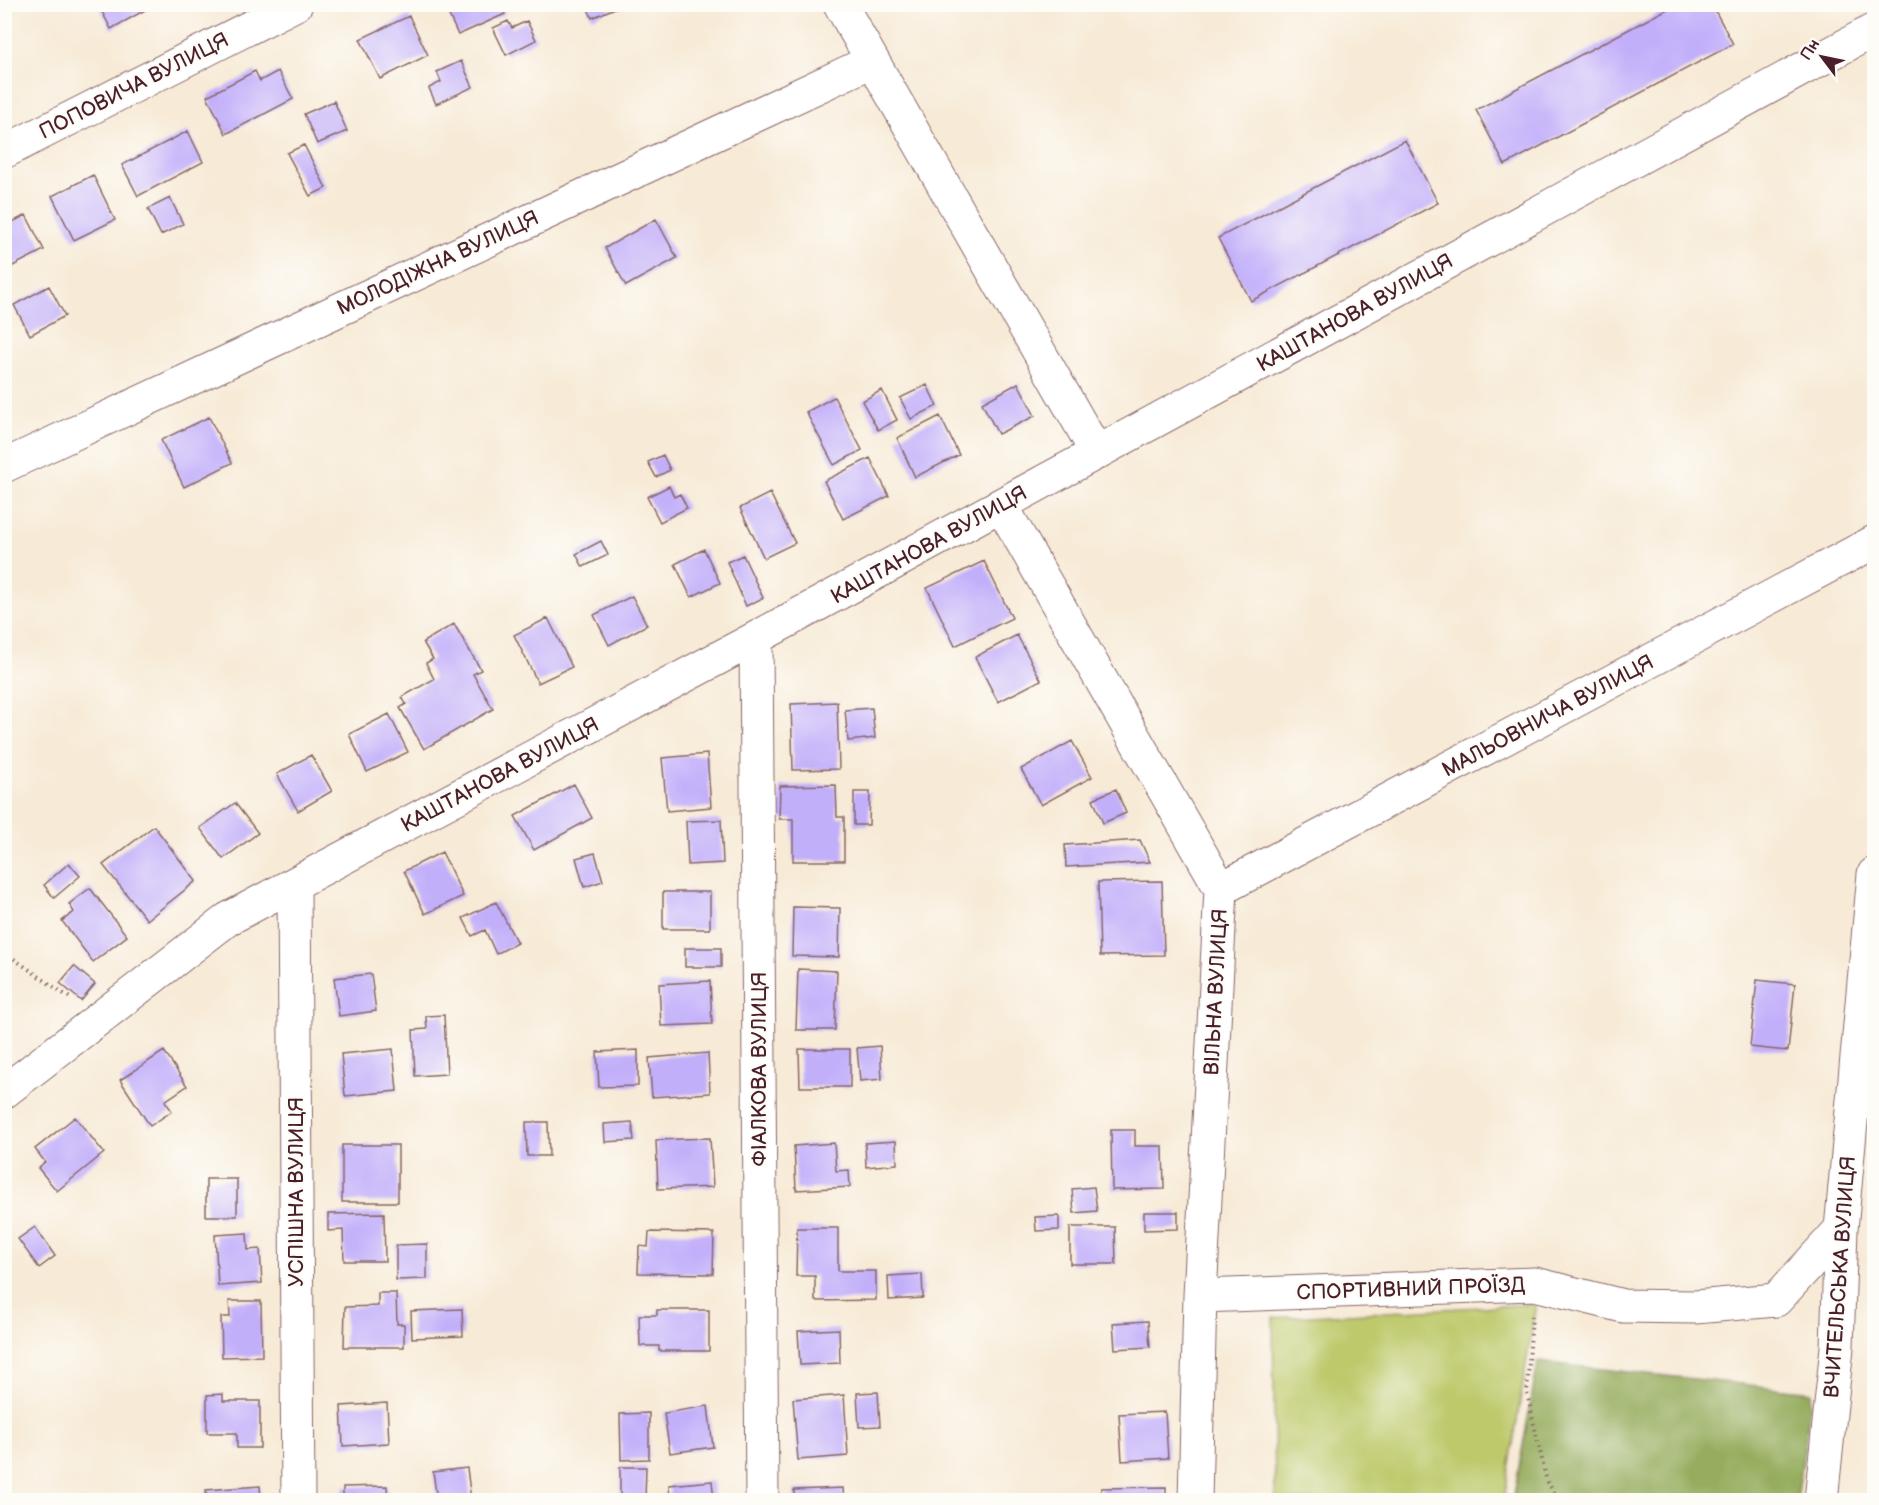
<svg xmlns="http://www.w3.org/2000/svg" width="1879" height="1505" viewBox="0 0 1879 1505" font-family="'Balsamiq Sans',sans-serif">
<rect width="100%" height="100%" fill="#fdfcf7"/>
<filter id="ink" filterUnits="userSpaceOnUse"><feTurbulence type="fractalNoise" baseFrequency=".0167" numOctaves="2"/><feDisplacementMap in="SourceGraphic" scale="12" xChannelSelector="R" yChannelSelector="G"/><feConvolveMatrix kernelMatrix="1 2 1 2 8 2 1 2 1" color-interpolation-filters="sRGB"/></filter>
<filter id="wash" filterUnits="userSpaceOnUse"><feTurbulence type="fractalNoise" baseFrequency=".008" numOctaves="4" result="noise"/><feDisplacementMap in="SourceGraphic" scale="24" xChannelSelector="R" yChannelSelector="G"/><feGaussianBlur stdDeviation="1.35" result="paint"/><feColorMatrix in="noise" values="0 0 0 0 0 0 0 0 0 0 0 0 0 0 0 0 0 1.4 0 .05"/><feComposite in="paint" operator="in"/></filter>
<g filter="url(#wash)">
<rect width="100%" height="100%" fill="#f7ead6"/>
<path fill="#bdc96a" stroke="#84744a" stroke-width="1.5" d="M1536,1304L1504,1500H1275L1273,1318Z"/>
<path fill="#96ad5e" stroke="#706644" stroke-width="1.5" d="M1538,1362L1812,1392L1797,1500H1513Z"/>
<g id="blocks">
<path fill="#c2affa" d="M98,4H156L111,29Z
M444,4H501L505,14L458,35Z
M586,4H624L592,18Z
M1675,5H1712L1733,44L1505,165L1476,110Z
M409,16L428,55L380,79L360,39Z
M508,21L512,28L527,21L536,40L506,55L493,28Z
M461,61L473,87L436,104L429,88L441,82L437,72Z
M255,71L260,81L278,71L293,99L226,134L207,96Z
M334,101L347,131L317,144L304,114Z
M188,131L203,162L138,196L122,165Z
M1405,140L1438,203L1251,301L1218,238Z
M304,145L326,188L310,196L287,153Z
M93,175L115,220L74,240L52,196Z
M170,198L183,224L161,235L148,209Z
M26,215L44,250L5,270V226Z
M656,219L677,258L626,286L605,248Z
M49,286L65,316L30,335L14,305Z
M1018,383L1035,416L998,434L982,403Z
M927,385L937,406L911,419L900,398Z
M882,390L897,420L878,430L862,401Z
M834,397L862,450L834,465L806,412Z
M940,416L959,455L915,477L897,438Z
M209,417L232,463L184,487L161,440Z
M663,455L670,470L656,477L648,462Z
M870,458L889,496L843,519L824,481Z
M669,486L674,497L680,494L687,508L660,522L647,497Z
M770,493L795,543L764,558L740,508Z
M601,541L608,555L583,567L576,554Z
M704,549L720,583L691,597L675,564Z
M743,555L763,598L746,606L727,562Z
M984,561L1012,618L955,646L927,588Z
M632,596L647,625L609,645L594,615Z
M548,618L572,667L538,683L514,635Z
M454,624L481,670L473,674L493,709L424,749L400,708L406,704L402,697L434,679L426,663L433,659L423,642Z
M1017,635L1041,680L998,702L975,657Z
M837,702L839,769L793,770L791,704Z
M872,708L875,738L848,741L845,710Z
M389,714L408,752L367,772L349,734Z
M1072,741L1092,777L1041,805L1021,769Z
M707,754L711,807L667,811L662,758Z
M311,755L332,791L298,811L277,774Z
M574,784L592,818L534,850L515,816Z
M836,785L837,817H844V861H793V819H779L780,786Z
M1116,789L1126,813L1103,823L1093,799Z
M854,792H870L869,825H854Z
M235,803L258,833L223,859L200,828Z
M721,820L723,863L688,865L686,821Z
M154,826L196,881L147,920L103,865Z
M1140,840L1150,862L1066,867L1065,845Z
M442,852L463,896L425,914L404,871Z
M595,853L603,881L584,887L576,858Z
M69,863L80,876L54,898L44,885Z
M1162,881L1164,955L1100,956L1098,882Z
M90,888L127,936L93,962L62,921L74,912L69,904Z
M663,892H710V929H663Z
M496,902L517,943L496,954L485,930L472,936L463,918Z
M793,907L840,908L839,957L792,956Z
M685,948H721V967H685Z
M74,966L95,984L81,1001L60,983Z
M798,969L837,971L835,1030H796Z
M371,974L376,1011L339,1016L334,978Z
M1757,980L1795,984L1788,1051L1750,1047Z
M710,981L712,1024L661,1026L659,984Z
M444,1015L447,1074L415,1076L413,1030L427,1029L426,1016Z
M880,1046L882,1079L860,1081L857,1048Z
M393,1049L397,1091L345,1096L341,1054Z
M799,1049H850V1087H800Z
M638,1050V1086L599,1087L597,1052Z
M164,1051L187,1086L165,1101L172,1111L150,1126L120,1080Z
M708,1053L710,1093L652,1097L649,1058Z
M75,1117L104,1153L57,1191L38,1168L45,1162L35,1149Z
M526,1122H548L549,1156H527Z
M632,1122L634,1140L605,1142L604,1124Z
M1111,1130H1135V1146H1163L1164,1189L1112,1190Z
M710,1138L713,1187L658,1189L656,1140Z
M896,1141L897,1164L866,1167L865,1143Z
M834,1143L836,1171L849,1170L850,1187L796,1190L794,1146Z
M342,1145H398V1202H342Z
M206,1179H237V1216H206Z
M1094,1187L1097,1211L1074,1213L1072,1189Z
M1144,1212H1178V1229L1144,1230Z
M384,1213L385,1261H344L343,1230L328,1231V1214Z
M1059,1216V1230L1036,1231L1035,1217Z
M35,1227L55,1256L39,1268L18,1239Z
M1070,1227H1115L1116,1264H1070Z
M797,1228H838V1271H876V1300L815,1301V1276H796Z
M649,1232L714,1233L713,1274L638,1273L639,1246L648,1247Z
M247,1233L248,1250L260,1249L262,1283L218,1286L215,1235Z
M427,1244V1279L396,1280V1245Z
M922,1274L923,1298L889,1300L888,1276Z
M378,1293H396L397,1324H404V1347H344L345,1307L378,1306Z
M229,1301H261L262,1356L222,1357L221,1317H230Z
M462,1309L463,1336L412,1338L411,1311Z
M657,1310H709V1351H659V1346H640L639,1315H657Z
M1148,1321L1150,1347L1115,1349L1113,1323Z
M839,1329L840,1363L800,1365L798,1331Z
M878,1392L880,1426L859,1427L857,1393Z
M223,1394V1401H260V1448H237V1433H207V1395Z
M844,1395L848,1456L798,1460L793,1399Z
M387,1403L389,1443L343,1446L341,1406Z
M708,1406L713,1447L670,1453L664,1413Z
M1165,1412L1168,1458L1122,1461L1119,1414Z
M649,1413V1459L621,1460L620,1414Z
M620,1467H646L645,1500H620Z
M467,1468L471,1500H437L433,1472Z
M712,1481L714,1500H670L669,1485Z
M260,1486L261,1500H207L206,1490Z
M387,1486L388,1500H343V1487Z
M1166,1487V1500H1101V1488Z
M843,1488L844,1500H794V1490Z"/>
</g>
</g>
<g filter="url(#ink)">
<use href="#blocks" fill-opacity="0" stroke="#876667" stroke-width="1.5"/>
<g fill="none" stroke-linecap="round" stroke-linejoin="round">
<defs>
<path id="minor" d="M840,4L1097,453
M4,152L296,4
M4,466L872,61
M1001,505L1221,889L1200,1296L1195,1500
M756,638L762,1500
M294,884L298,1500
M1221,889L1874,542
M4,1092L228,919L756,638L1874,30
M1200,1296L1535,1284L1623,1306L1695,1307L1776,1300L1841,1229
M1821,1500L1837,1347L1841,1229L1874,874"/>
</defs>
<use href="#minor" stroke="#876667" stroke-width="35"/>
<path stroke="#876667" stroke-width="4" stroke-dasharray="1.5 4.5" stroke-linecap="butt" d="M4,952L70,998
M1532,1316L1527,1393L1547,1482L1560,1500"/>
<use href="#minor" stroke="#fff" stroke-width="33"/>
</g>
</g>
<g text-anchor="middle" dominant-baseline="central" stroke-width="4.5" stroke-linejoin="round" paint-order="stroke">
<g font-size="21" fill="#4a1f2b" stroke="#fdfcf7">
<text transform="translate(134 86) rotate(-27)">ПОПОВИЧА ВУЛИЦЯ</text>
<text transform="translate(438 263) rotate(-25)">МОЛОДІЖНА ВУЛИЦЯ</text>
<text transform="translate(1355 313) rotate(-29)">КАШТАНОВА ВУЛИЦЯ</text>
<text transform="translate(929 545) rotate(-29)">КАШТАНОВА ВУЛИЦЯ</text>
<text transform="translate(1548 716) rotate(-28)">МАЛЬОВНИЧА ВУЛИЦЯ</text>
<text transform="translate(500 775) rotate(-28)">КАШТАНОВА ВУЛИЦЯ</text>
<text transform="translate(1216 992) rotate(-87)">ВІЛЬНА ВУЛИЦЯ</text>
<text transform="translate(759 1069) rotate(-90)">ФІАЛКОВА ВУЛИЦЯ</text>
<text transform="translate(296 1192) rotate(-90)">УСПІШНА ВУЛИЦЯ</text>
<text transform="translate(1840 1277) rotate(-86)">ВЧИТЕЛЬСЬКА ВУЛИЦЯ</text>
<text transform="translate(1411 1289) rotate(-2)">СПОРТИВНИЙ ПРОЇЗД</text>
</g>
</g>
<rect width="1879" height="1505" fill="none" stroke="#fdfcf7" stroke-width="24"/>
<g transform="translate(1822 57) rotate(302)" stroke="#fdfcf7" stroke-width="4.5" paint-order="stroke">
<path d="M0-4.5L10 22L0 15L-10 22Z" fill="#4a1f2b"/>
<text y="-9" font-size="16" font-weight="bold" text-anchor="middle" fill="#4a1f2b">Пн</text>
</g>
</svg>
